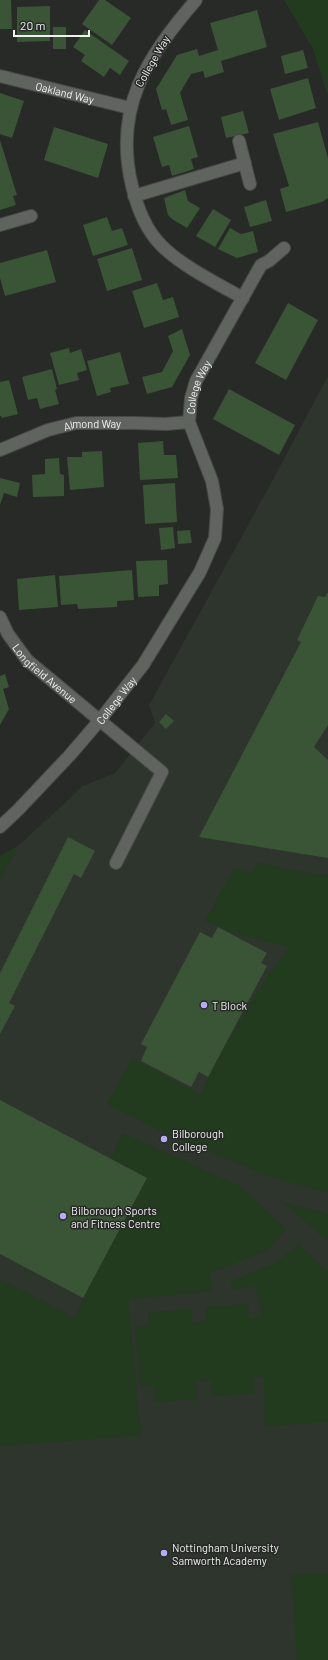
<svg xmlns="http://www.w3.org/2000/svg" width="328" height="1660" viewBox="0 0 328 1660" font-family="Barlow,sans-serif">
<rect width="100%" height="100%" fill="#272a26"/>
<path fill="#2d352c" d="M328,376V1660H0V856L19,845L83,786L115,773L155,723L149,705L270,485Z"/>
<path fill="#223b1e" d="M284,0H328V97L313,49Z
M19,845L0,881V856Z
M259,862L286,869L328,876V1193L263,1174L167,1134L107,1104L132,1059L200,1095L222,1052L268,975L290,947L246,937L205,921L234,868L251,874Z
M123,1133L241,1187L286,1229L268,1250L210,1273L212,1291L128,1299L141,1435L0,1446V1279L74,1317L147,1178L111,1158Z
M279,1201L328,1214V1242L293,1210Z
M299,1244L328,1273V1422L265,1426L264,1376L254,1377L255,1393L212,1396L211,1380L196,1381L197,1399L155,1402L153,1385L140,1386L135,1327L149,1326L148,1313L191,1309L192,1323L206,1321L205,1307L248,1304L249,1318L262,1317L256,1286L232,1290L231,1281L278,1262Z
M328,1573V1660H297L291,1575Z"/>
<path fill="#3a5535" d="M0,0H11L12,29H0Z
M99,0H105L131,18L112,45L82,24Z
M50,6V41L17,42V7Z
M257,10L267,47L221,61L224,72L205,78L203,71L191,74L180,93L188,120L171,125L166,109L162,110L156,89L177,55L197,49L199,56L218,50L210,23Z
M53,27H66V49H53Z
M85,30L129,61L120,75L110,68L104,77L81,61L85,55L73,47Z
M303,50L308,68L285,74L281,56Z
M308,78L316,108L279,120L270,89Z
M0,93L24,101L12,138L0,134Z
M243,111L249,133L226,138L221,117Z
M318,122L328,158V198L322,202L286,212L280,189L289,186L273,134Z
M189,126L198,157L191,159L194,169L172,176L169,165L162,167L153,137Z
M54,127L108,144L98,178L44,160Z
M0,140L17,195L13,196L16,205L0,210Z
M185,190L188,201L200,208L187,228L172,219L168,215L164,198Z
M266,200L272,221L250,227L244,207Z
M213,209L231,220L215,247L196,236Z
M107,217L112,231L122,228L128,245L93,256L83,225Z
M230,228L241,234L253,231L258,252L237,258L218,249Z
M132,248L142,280L107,291L97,259Z
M47,250L56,282L5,296L0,278V263Z
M157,283L163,300L173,297L179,317L144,328L132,291Z
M288,303L318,320L286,380L255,363Z
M182,329L190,355L172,387L147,394L142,377L162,372L173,351L168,336Z
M69,348L70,353L81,349L87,370L77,373L79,380L59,385L50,353Z
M120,352L129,384L110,388L111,392L97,396L87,361Z
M52,369L57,389L55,390L59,404L40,409L37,398L28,400L22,377Z
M9,380L18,414L2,418L1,416H0V382Z
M229,389L295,425L279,455L213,419Z
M163,441L164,455H176L178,478L140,480L138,443Z
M102,451L104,487L70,490L67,457H82V452Z
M59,458L60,474L64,475V496L33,497L32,475L45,474V459Z
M0,478L20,483L17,497L4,493L0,505Z
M175,483L177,522L145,524L143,485Z
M173,527L175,548L161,550L159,528Z
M190,530L192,543L178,544L177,531Z
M167,560L168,584L159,585V596L138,597L136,561Z
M132,570L134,600L117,601V607L78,609L77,604L61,605L59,576Z
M55,575L58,607L19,610L17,579Z
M328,592V725L314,747L328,760V858L199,837L301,642L297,640L318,596L325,597Z
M5,674L9,687L3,689L9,709L0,725V676Z
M166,714L174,721L166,729L159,722Z
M68,837L95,851L81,878L74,874L9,1003L15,1006L0,1034V973Z
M218,927L267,953L261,963L267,966L208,1077L199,1072L191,1087L141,1061L147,1047L141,1044L200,932L212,938Z
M0,1100L147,1178L83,1298L0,1254Z"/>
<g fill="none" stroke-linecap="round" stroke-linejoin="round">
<defs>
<g id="minor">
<path d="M196,0C147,57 113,108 132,186C137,207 146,230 161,245C180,265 218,284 243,298"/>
<path id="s1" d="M0,76L130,108"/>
<path d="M239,141L250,184"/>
<path d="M134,196L245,163"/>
<path d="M0,225L31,216"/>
<path id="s2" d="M0,450L48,430L76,423H135L166,424L189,422"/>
<path id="s3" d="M0,617L8,634L27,660L162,772L116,863"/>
<path id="s4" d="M0,827L18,810L70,755L100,720L143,665L200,572L215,538L217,509L212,481L189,422L191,398L196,381L261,265L269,261L284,248"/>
</g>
</defs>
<use href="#minor" stroke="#464945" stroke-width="14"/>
<use href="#minor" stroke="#60645f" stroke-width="12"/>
</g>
<g fill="#b7abf8" stroke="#272a26" stroke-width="1.5">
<circle cx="204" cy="1005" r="4"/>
<circle cx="164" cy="1139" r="4"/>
<circle cx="63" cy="1216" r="4"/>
<circle cx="164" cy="1553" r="4"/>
</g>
<g text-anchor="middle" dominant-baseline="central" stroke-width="3" stroke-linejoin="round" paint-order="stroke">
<g font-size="11" fill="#eff2ef" stroke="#272a26">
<text transform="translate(152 61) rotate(-60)">College Way</text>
<text stroke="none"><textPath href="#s1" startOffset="67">Oakland Way</textPath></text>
<text stroke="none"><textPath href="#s4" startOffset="520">College Way</textPath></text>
<text stroke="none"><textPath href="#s2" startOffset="97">Almond Way</textPath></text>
<text stroke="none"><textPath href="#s3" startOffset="73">Longfield Avenue</textPath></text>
<text stroke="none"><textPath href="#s4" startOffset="172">College Way</textPath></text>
</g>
<g font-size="11" fill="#eff2ef" stroke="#272a26" text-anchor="start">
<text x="212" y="1005">T Block</text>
<text x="172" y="1133">Bilborough<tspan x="172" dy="13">College</tspan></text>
<text x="71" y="1210">Bilborough Sports<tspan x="71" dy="13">and Fitness Centre</tspan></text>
<text x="172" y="1547">Nottingham University<tspan x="172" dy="13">Samworth Academy</tspan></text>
</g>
</g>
<path d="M14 30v6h75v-6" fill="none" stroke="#eff2ef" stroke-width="2"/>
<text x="20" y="30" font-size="12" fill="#eff2ef" stroke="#272a26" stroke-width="3" paint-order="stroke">20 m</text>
</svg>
